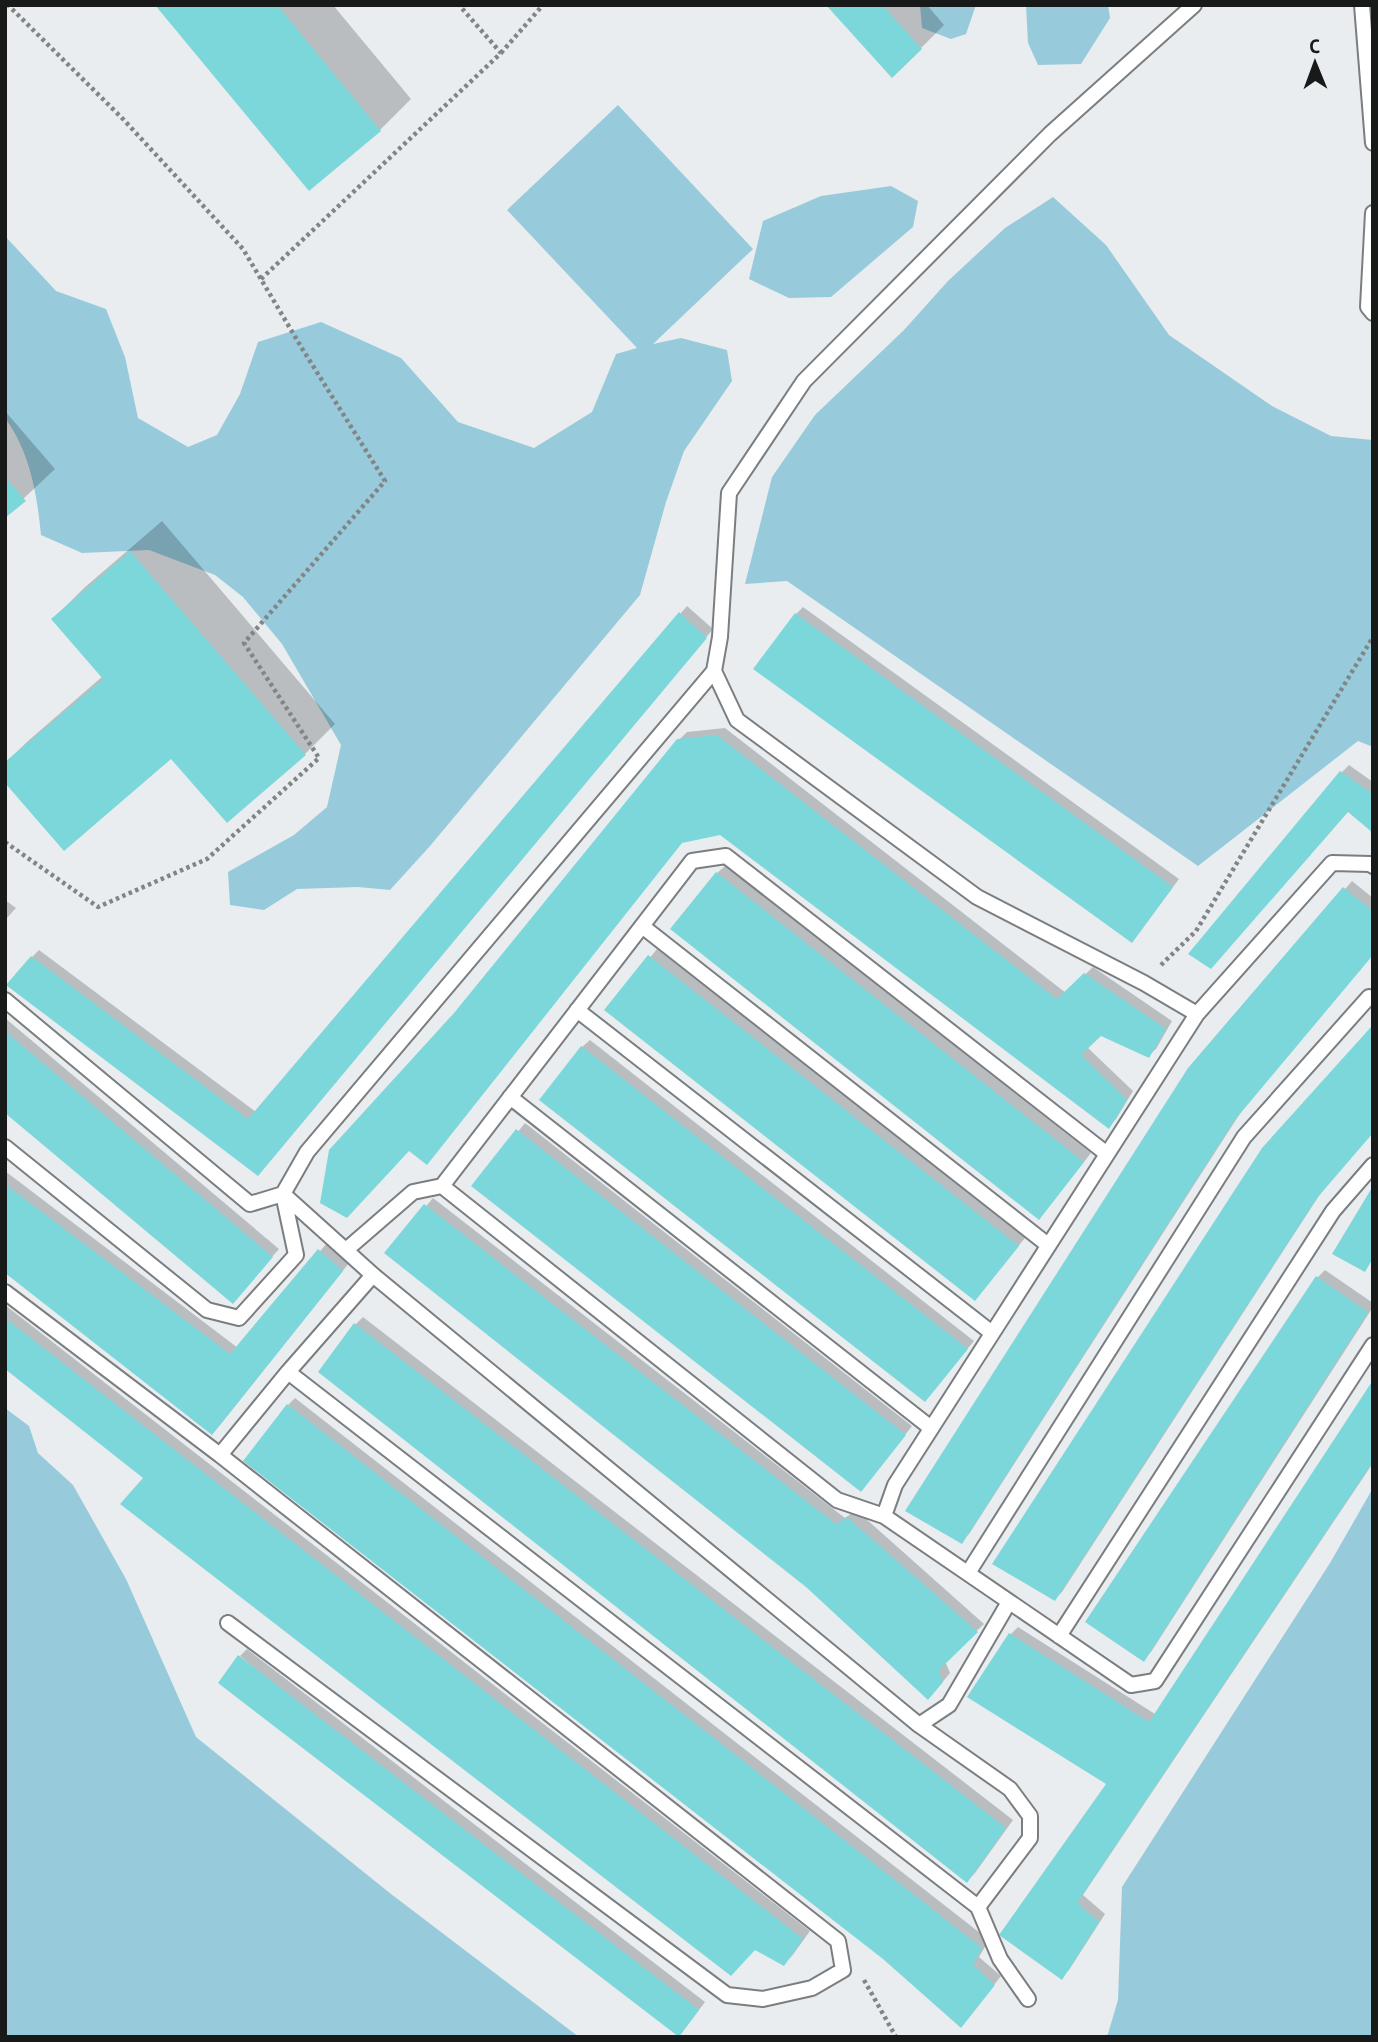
<svg xmlns="http://www.w3.org/2000/svg" width="1378" height="2042" font-family="'PT Sans',sans-serif">
<rect width="100%" height="100%" fill="#e9edef"/>
<!-- green -->
<path fill="#97cbdc" d="M920,5H976L966,34L951,39L922,28Z
M1026,5H1108L1110,18L1081,64L1038,65L1028,43Z
M618,105L753,249L653,344L681,338L727,350L732,381L684,451L666,502L640,595L430,846L390,890L358,887L297,889L264,910L230,905L228,872L294,835L327,807L341,745L282,644L243,597L215,575L149,550L82,553L41,535C37,494 30,452 5,418V236L56,291L106,309L125,357L138,418L188,447L217,435L240,394L258,342L321,322L401,358L458,422L534,448L592,412L616,354L637,348L507,210Z
M891,186L918,201L913,227L831,297L789,298L749,279L763,221L821,196Z
M1053,197L1106,245L1169,335L1272,406L1331,436L1373,440V747L1358,741L1198,866L787,581L745,584L772,477L815,415L904,330L948,281L1005,228Z
M5,1408L29,1426L38,1453L73,1485L126,1579L196,1737L391,1894L579,2037H5Z
M1373,1488V2037H1107L1118,2000L1122,1887L1330,1563Z"/>
<!-- shadow -->
<path fill="#0003" d="M158,5H333L411,99L380,130L309,189Z
M828,5H927L944,25L921,48Z
M5,411L55,469L5,516Z
M162,521L335,724L305,754L5,763L28,741L103,676L53,619L84,588Z
M687,606L713,629L265,1166L32,957L39,950L256,1112Z
M803,607L1179,879L1139,933L1132,940L796,614Z
M725,728L1066,993L1093,967L1172,1021L1156,1049L1148,1056L1101,1034L1087,1047L1133,1091L1116,1119L1109,1127L720,833L683,840L455,1014L679,740L687,732Z
M1349,765L1373,782V831L1342,772Z
M725,866L1091,1153L1046,1210L717,873Z
M1352,881L1373,898V954L1241,1112L969,1534L961,1541L1189,1069Z
M5,900L16,908L5,920Z
M657,949L1025,1238L982,1291L607,1010Z
M5,1018L279,1249L237,1296L5,1111Z
M1373,1028V1132L1324,1188L1062,1592L1055,1599L1264,1149Z
M590,1040L974,1341L925,1400L582,1047Z
M525,1123L912,1426L868,1482L474,1186Z
M5,1171L238,1348L327,1243L349,1263L220,1425L5,1271Z
M433,1198L845,1518L856,1510L984,1624L945,1661L950,1673L935,1691L807,1586L387,1253Z
M1325,1270L1373,1303V1307L1151,1652L1143,1659L1087,1621L1318,1277Z
M5,1305L810,1931L792,1956L784,1964L146,1478L5,1367Z
M363,1317L1013,1820L975,1873L967,1881L355,1325Z
M1373,1383V1463L1083,1895L1105,1914L1069,1970L1061,1977L1002,1935L1108,1784L1010,1635L1018,1627L1155,1714Z
M295,1398L989,1940L979,1957L1001,1976L968,2018L288,1405Z
M247,1649L705,2002L686,2027L240,1656Z"/>
<!-- building -->
<path fill="#7cd7db" d="M155,5H277L381,131L309,191Z
M826,5H882L922,49L892,78Z
M5,477L26,501L5,518Z
M130,551L306,755L227,823L171,759L64,851L5,783V762L103,679L51,619Z
M679,612L707,638L258,1176L6,985L31,956L248,1119Z
M795,613L1173,887L1132,943L753,669Z
M717,735L1057,999L1084,973L1166,1029L1149,1058L1101,1036L1081,1055L1127,1100L1109,1129L720,835L682,843L427,1165L409,1151L347,1218L320,1203L329,1150L454,1013L677,739Z
M1340,771L1373,794V833L1348,812L1211,969L1188,954Z
M716,872L1084,1162L1039,1220L670,929Z
M1343,887L1373,911V955L1234,1121L962,1544L905,1511L1188,1068Z
M648,955L1019,1246L975,1301L604,1010Z
M1371,1027L1373,1133L1317,1198L1055,1601L992,1564L1262,1148Z
M5,1031L273,1257L233,1304L5,1113Z
M581,1046L968,1349L925,1402L539,1100Z
M516,1129L906,1435L861,1492L471,1186Z
M5,1184L230,1354L318,1249L343,1271L212,1435L5,1273Z
M1373,1186V1258L1365,1272L1332,1254Z
M424,1204L836,1524L847,1517L978,1632L939,1670L943,1682L928,1700L806,1587L384,1253Z
M1316,1276L1368,1312L1144,1662L1085,1622Z
M5,1318L803,1939L784,1966L755,1950L731,1976L120,1504L143,1478L5,1369Z
M354,1323L1006,1828L967,1883L318,1372Z
M1373,1380V1462L1077,1903L1099,1922L1062,1980L999,1935L1106,1784L967,1697L1009,1633L1149,1722Z
M287,1404L982,1948L973,1965L995,1985L961,2028L883,1959L243,1461Z
M238,1655L699,2010L679,2037L218,1683Z"/>
<g fill="none" stroke-linecap="round" stroke-linejoin="round">
<defs>
<path id="service" d="M1362,5L1373,143
M1373,213L1368,307L1373,313
M714,671L720,637L729,493L804,381L1050,134L1194,5
M642,926L1048,1245
M5,1000L250,1204L283,1194L307,1152L714,671L737,720L977,897L1144,983L1197,1014
M577,1010L992,1333
M510,1097L931,1428
M5,1147L207,1310L239,1318L296,1255L283,1194
M442,1186L692,861L726,856L1107,1154
M346,1250L413,1192L442,1186L837,1500L884,1516L1131,1685L1155,1681L1373,1345
M5,1292L220,1455
M288,1372L373,1275
M884,1516L895,1485L1197,1014L1332,863L1370,864L1373,866
M968,1573L1244,1137L1369,997
M228,1623L727,1995L763,1999L812,1988L843,1970L838,1941L220,1455L288,1372L978,1907L1030,1838V1816L1010,1789L919,1725L373,1275L283,1194
M1059,1636L1333,1211L1373,1165
M919,1725L949,1705L1009,1602
M978,1907L1000,1959L1028,1999"/>
</defs>
<!-- service casing -->
<use href="#service" stroke="#7b7e80" stroke-width="18"/>
<!-- path -->
<path stroke="#828586" stroke-width="4.5" stroke-dasharray="3.5 3.5" stroke-linecap="butt" d="M501,53L543,5
M261,279L501,53L459,5
M5,842L98,907L207,859L319,758L244,643L385,481L303,350L243,249L123,119L8,5
M1161,965L1196,931L1373,637
M864,1980L896,2037"/>
<!-- service -->
<use href="#service" stroke="#fff" stroke-width="14"/>
</g>
<!-- border -->
<rect width="1378" height="2042" fill="none" stroke="#181a1a" stroke-width="14"/>
<!-- north arrow -->
<g transform="translate(1315 63) rotate(359)" stroke="#e9edef" stroke-width="5" paint-order="stroke">
<path d="M0-5L12 26L0 18L-12 26Z" fill="#181a1a"/>
<text y="-10" font-size="19" font-weight="bold" text-anchor="middle" fill="#181a1a">С</text>
</g>
</svg>
